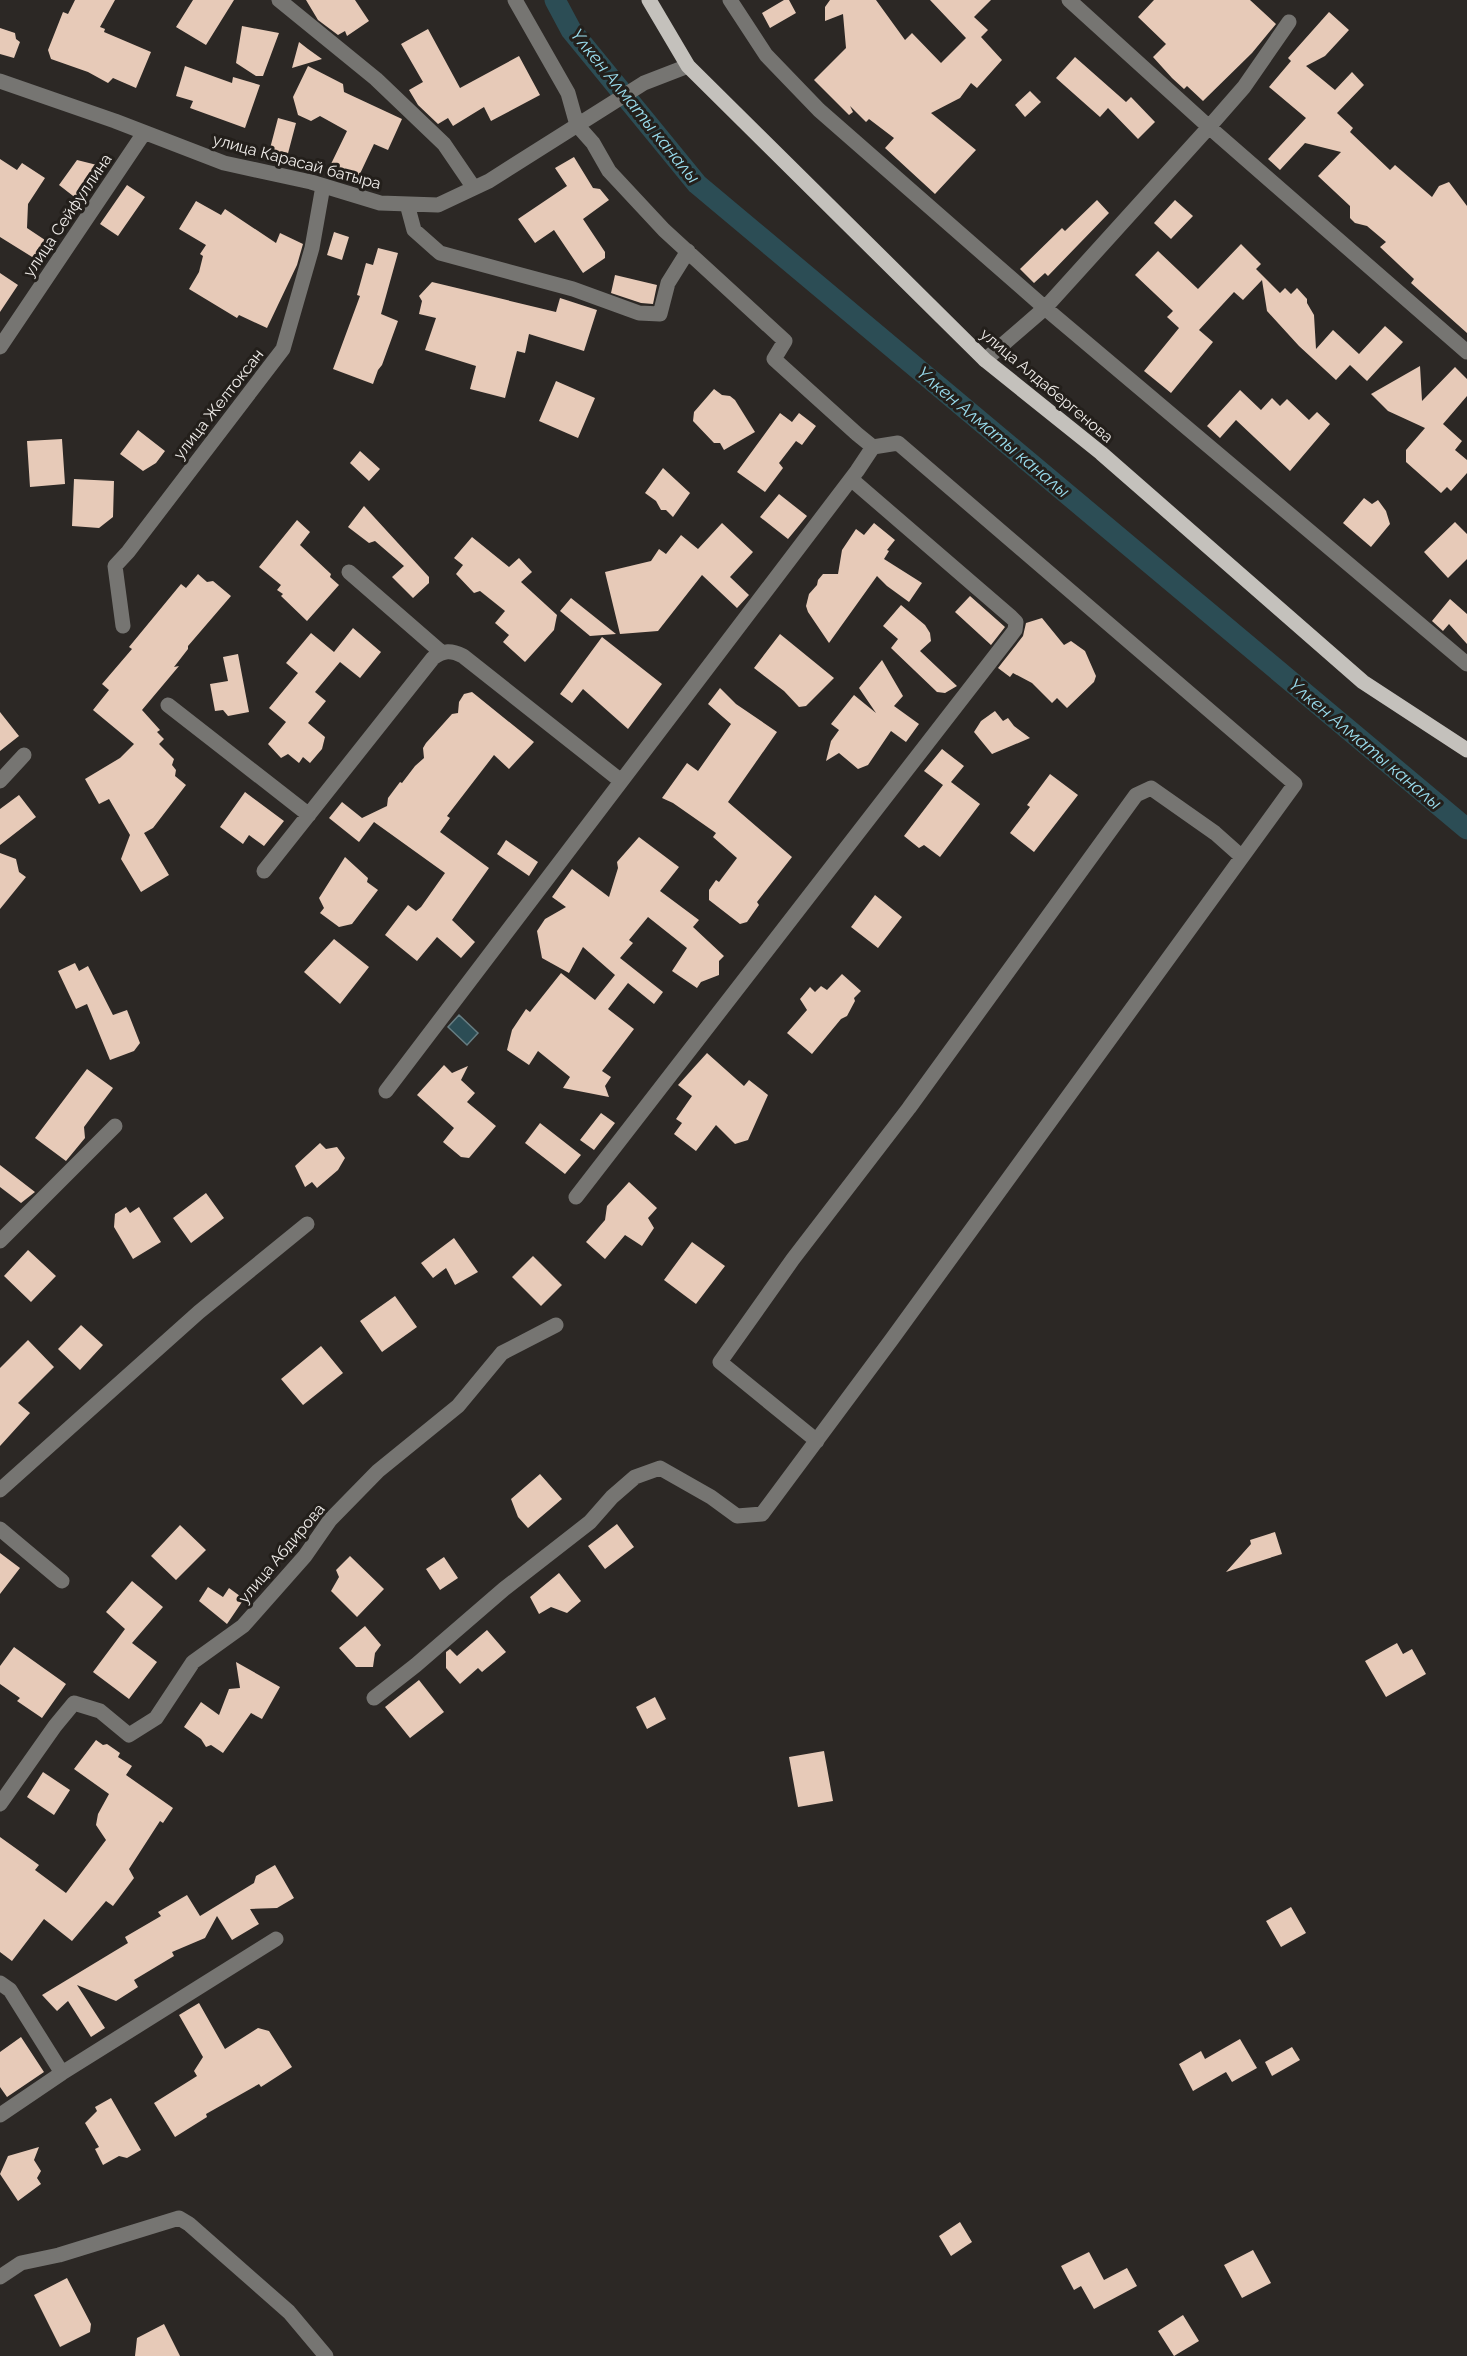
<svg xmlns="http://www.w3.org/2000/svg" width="1467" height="2356" font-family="Raleway,sans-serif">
<rect width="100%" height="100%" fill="#2c2825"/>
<!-- water -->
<path fill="#2c4d55" stroke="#677d82" stroke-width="1.5" d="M459,1015L478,1033L467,1045L448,1027Z"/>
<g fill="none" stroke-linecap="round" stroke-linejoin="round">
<!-- canal -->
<path stroke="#2c4d55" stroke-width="21" d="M555,0L571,30L697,184L1467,829"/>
</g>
<!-- building -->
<path fill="#e7cab8" d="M75,0H115L100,27L105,29L104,32L151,52L136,88L113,78L108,83L88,72L51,59L48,50L63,12L68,14Z
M193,0H234L206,45L176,27Z
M306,0H355L369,21L347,36L345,31L338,35L318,20Z
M784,0H789L796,13L770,28L762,13Z
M830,0H876L905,40L912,33L941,63L966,38L930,0H991L974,17L988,30L981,37L1002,60L977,88L971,83L960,98L931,113L976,150L935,194L885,148L894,138L869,119L866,122L850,106L853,112L849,115L814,80L846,48L843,14L825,21V7Z
M1154,0H1250L1276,24L1252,53L1203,101L1187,86L1184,89L1172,78L1153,57L1166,44L1138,17Z
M1329,12L1349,30L1325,56L1306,66L1335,90L1352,72L1364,85L1337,113L1353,128L1350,132L1390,170L1395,165L1432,197L1439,186L1449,182L1467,206V333L1411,283L1414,279L1380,247L1386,242L1367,226L1355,223L1350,218V206L1318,176L1341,152L1305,143L1280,170L1268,159L1306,118L1269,87L1291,61L1288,58Z
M242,26L279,33L263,76H256L236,63Z
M0,28L15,33L16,39L20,42L14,58L0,54Z
M428,29L460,88L519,56L540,95L491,121L484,107L453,126L448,118L438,124L418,105L409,90L423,82L401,44Z
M299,42L308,49L322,59L292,68Z
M1075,57L1126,102L1131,97L1155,122L1138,139L1108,108L1100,117L1056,78Z
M185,66L232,83L233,77L260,85L245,128L190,108L193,101L176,96Z
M308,66L343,84L344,92L402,119L388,150L374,144L358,178L331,164L347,131L320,116L311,121L298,115L293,97Z
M1030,91L1041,102L1025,117L1015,105Z
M278,118L296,123L286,161L268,156Z
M574,157L593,188L600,189L609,200L583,219L605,252V258L583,273L554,230L535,243L518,219L567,186L555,168Z
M0,159L17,170L22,163L45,178L28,204L27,228L48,242L37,260L0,237Z
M77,160L101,166L77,199L59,185Z
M127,185L145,197L118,236L100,224Z
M1097,200L1109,213L1048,276L1045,273L1034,283L1020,269L1062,228L1065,231Z
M1175,200L1193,216L1171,239L1154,223Z
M196,201L221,215L225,209L276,243L280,233L303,244L297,265L267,328L239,315L237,318L189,289L199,272L203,256L200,254L206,245L179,229Z
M334,232L349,237L342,260L327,255Z
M1241,244L1261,264L1256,269L1280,293L1285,288L1291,294L1297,288L1307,299V303L1314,315L1316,349L1333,330L1359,354L1385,326L1403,342L1367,381L1350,365L1336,380L1299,346L1267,311L1262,280L1243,300L1234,292L1199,330L1213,342L1171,393L1144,371L1179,328L1167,317L1173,311L1135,275L1158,251L1198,289Z
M378,248L398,253L381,314L398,321L382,365L378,370L373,384L333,369L360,296L357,295L366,263L373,265Z
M0,273L18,285L0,312Z
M615,275L657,285L653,304L641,303L611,293Z
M432,282L556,312L560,298L597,310L584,351L529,334L525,353L517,351L505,398L470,389L476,366L425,350L436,318L419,314L422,301L419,296Z
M1420,366L1422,401L1455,367L1467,379V396L1443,424L1462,441L1455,450L1467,460V473L1451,491L1447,487L1441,493L1406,462V450L1425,428L1388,411L1371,394Z
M556,381L595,398L578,438L539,421Z
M714,389L722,395L730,396L735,400L755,432L724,450L720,443H714L693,421L694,412Z
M1240,390L1261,410L1272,398L1280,406L1287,399L1309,420L1317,412L1330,424L1290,471L1236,420L1220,438L1207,426Z
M780,413L792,422L799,413L816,426L802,445L796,441L779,463L783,468L765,492L737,472Z
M138,430L165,451L156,463L143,471L120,454Z
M62,439L65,484L30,487L27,441Z
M360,451L380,469L369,481L350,463Z
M663,468L690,493L673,517L666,510H661L656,501L645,493Z
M74,479L114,481L113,517L99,528L72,526Z
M779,494L807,516L788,539L760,517Z
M1364,498L1372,504L1378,500L1386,511L1390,524L1371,547L1343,523Z
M364,506L429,577V583L413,598L392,577L404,566L375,541L369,543L348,527Z
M297,520L310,532L300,545L331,574L330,577L339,585L307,621L281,596L283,594L277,590L281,585L259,567Z
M1455,522L1467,534V559L1448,578L1424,552Z
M722,523L753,552L730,577L749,595L737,608L702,575L658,631L620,634L605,572L651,561L659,549L666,554L681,535L698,549Z
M874,523L895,540L887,550L889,551L884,559L922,583L909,602L887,586L877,576L829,643L808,612L806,606L809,594L817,585L818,580L823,574H838L842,550L856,529L864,535Z
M472,537L509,567L519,558L532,572L521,582L557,615L554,630L525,662L503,642L509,635L495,623L505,611L480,591L474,593L456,574L463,565L454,558Z
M198,574L207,582L213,581L231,596L188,646V649L174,667L179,666L142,710L160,730L157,732L164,739L159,744L174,759L172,765L176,770L175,776L186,785L153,828L144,833L169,875L141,892L121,859L130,835L109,799L99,804L85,779L120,758L134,744L93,710L109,690L102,684L132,649L129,647L181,584L186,588Z
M970,596L1005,627L991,645L955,612Z
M571,598L616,634L590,636L560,611Z
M1450,599L1467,614V644L1449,624L1443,631L1432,621Z
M901,605L925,625L930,633L931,641L920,651L957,686L945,693L937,692L891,648L898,639L883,626Z
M1042,618L1064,645L1071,641L1085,651L1096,676L1094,682L1067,708L1057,698L1052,703L1032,683L1013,673L1010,677L998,668L1023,636L1026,623Z
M353,628L381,652L360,678L340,662L315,692L326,701L308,723L325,737L322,749L310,763L303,757L299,763L288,754L281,758L268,744L286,722L269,708L298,673L286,663L311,633L334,652Z
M780,634L834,678L806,706L799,707L784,691L754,668Z
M602,637L662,684L628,729L583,689L572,703L560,694Z
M238,654L249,712L228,716L223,710L215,711L210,684L228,681L223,657Z
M882,660L903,696L894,706L919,724L906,742L891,731L868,765L858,769L839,753L826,761L831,741L839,730L831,724L854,695L876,713L859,688Z
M720,688L736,704L777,732L728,802L792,857L757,902L759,905L747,922L740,924L709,900V890L716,880L719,882L737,858L713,837L716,833L673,803L662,798L687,763L698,771L731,724L708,704Z
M472,692L534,742L509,769L494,755L447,816L450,818L440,832L489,868L452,920L475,942L461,958L437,937L417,961L385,935L408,905L416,911L421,907L445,873L374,822L359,842L329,818L342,802L362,818L387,806L388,798L400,782L402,783L415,766L424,758L423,748L426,743L452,714L458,713L459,702L464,694Z
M995,711L1003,721L1008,718L1014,726L1030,738L992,754L974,732L981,721Z
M0,712L19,736L0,751Z
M942,749L964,766L951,782L980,804L940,857L924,845L919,848L904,836L943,785L924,771Z
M1050,774L1078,795L1034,852L1010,833L1030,807L1027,805Z
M245,792L284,821L264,846L249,835L243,844L220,827Z
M19,795L36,817L0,845V809Z
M639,837L679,867L660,891L699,920L693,927L724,956L719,961V975L701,982L697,988L672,971L687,948L648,917L629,940L633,943L620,958L663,992L654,1004L628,983L608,1009L634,1029L602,1071L611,1077L605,1086L609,1097L563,1088L570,1077L538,1051L529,1065L507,1050L512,1030L526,1009L530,1012L561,973L595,1000L615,975L583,947L569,973L542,958L537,931L545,919L566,907L552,897L572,869L609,897L618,868L617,862Z
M506,840L538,862L529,876L497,854Z
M0,853L16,859L19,872L26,877L0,909Z
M345,857L368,878L367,882L378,890L352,924L339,927L320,913L324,908L319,898Z
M875,895L902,917L878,948L851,927Z
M334,939L369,967L340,1004L304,972Z
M75,963L79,971L88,966L113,1015L127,1010L140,1043L134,1051L110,1060L87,1004L76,1009L58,971Z
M842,974L861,991L854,998L855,1001L847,1016L841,1019L812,1054L787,1033L807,1010L800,999L810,987L815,992L821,986L827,990Z
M707,1053L744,1086L749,1080L768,1095L748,1140L735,1144L716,1125L696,1151L674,1134L682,1123L676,1119L692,1096L678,1085Z
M444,1065L452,1073L468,1066L461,1080L475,1093L467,1102L496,1126L469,1158L461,1157L443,1142L454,1128L417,1095Z
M87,1069L113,1088L84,1127L85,1138L66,1161L35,1138Z
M601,1113L615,1123L594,1150L580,1140Z
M540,1123L581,1155L565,1174L525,1143Z
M320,1143L326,1149L337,1147L345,1158L338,1170L317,1188L312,1182L305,1187L295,1166Z
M0,1165L35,1192L21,1203L0,1187Z
M629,1182L657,1208L648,1218L654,1228L642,1246L625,1235L605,1259L586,1242L605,1220L607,1206Z
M206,1193L224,1218L191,1243L173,1218Z
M126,1207L130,1213L139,1207L161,1242L133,1259L114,1227L115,1214Z
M454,1238L478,1272L455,1285L446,1268L433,1278L421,1263Z
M692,1242L725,1266L696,1304L664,1280Z
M28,1250L56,1276L31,1302L4,1276Z
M533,1256L562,1285L541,1306L512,1277Z
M395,1296L417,1327L382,1352L360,1321Z
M81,1325L103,1345L80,1370L58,1349Z
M28,1340L54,1367L18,1403L30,1413L0,1446V1368Z
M321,1346L343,1373L303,1405L281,1379Z
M540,1474L562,1499L528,1528L518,1517L511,1499Z
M617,1524L634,1547L605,1569L588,1546Z
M180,1525L206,1550L176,1580L151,1556Z
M1275,1532L1282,1554L1226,1572L1251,1544L1250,1540Z
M0,1553L20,1568L0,1594Z
M350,1556L384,1589L357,1617L331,1591L339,1577L336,1570Z
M444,1557L458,1578L440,1590L426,1569Z
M559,1573L581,1601L567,1613L551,1607L539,1614L530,1597Z
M132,1581L163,1607L132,1643L157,1662L129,1699L93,1672L125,1629L106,1612Z
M208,1587L223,1597L229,1588L244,1599L227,1624L199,1601Z
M365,1626L381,1645L375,1653L373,1667H356L339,1648Z
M487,1630L506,1652L482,1672L478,1668L460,1684L446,1668V1652L450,1649L457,1656Z
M1397,1643L1403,1654L1412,1649L1426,1674L1386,1697L1365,1661Z
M14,1647L66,1684L42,1718L17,1701L20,1698L0,1684V1666Z
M236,1662L280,1687L262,1719L251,1713L223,1753L211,1745L206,1747L201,1739L184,1727L201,1702L219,1715L229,1689L240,1688Z
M419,1680L444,1712L410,1738L385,1707Z
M655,1697L666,1719L647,1729L636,1707Z
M96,1740L103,1745L107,1744L120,1753L118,1757L132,1766L126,1775L173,1808L163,1823L160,1821L129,1869L134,1878L113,1906L106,1901L72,1941L44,1919L12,1961L0,1952V1837L39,1865L35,1870L66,1893L106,1840L96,1825L98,1814L109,1794L74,1769Z
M824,1751L833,1801L798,1807L789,1757Z
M43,1772L70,1790L54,1815L27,1797Z
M275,1865L294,1898L277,1908L250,1909L259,1924L232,1940L217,1916L205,1938L172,1952L174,1956L134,1980L138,1987L116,2001L77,1985L105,2028L91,2037L68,2001L57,2011L42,1995L128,1943L125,1937L161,1916L158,1912L187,1895L200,1916L254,1883L256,1876Z
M1291,1907L1306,1933L1281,1947L1266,1921Z
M199,2003L225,2049L258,2028L269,2031L292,2067L261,2087L259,2084L206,2114L207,2117L175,2137L154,2103L197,2076L194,2071L203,2057L179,2015Z
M21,2037L44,2072L7,2097L0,2087V2052Z
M1240,2039L1257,2068L1232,2082L1226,2072L1193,2091L1179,2064L1201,2051L1205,2059Z
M1292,2047L1300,2060L1272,2076L1265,2062Z
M111,2098L141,2150L127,2158L119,2156L103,2165L95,2149L99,2147L85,2123L97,2111L95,2107Z
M39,2147L34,2160L41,2171L37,2178L41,2184L18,2201L0,2174L8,2156Z
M960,2222L972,2242L951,2256L939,2236Z
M1253,2250L1271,2283L1242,2298L1224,2265Z
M1089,2252L1104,2280L1127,2268L1137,2286L1094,2309L1081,2286L1074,2290L1061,2266Z
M67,2278L91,2324L90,2332L60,2347L34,2295Z
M1183,2315L1199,2341L1174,2356L1158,2331Z
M164,2324L180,2356H135L137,2338Z"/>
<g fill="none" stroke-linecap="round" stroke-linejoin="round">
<!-- minor -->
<path stroke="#767572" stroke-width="15" d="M279,0L376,79L444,144L474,188
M730,0L766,55L819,110L1045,308L1467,664
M1069,0L1209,127L1467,352
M0,81L115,121L224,163L311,182L380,203L438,205L489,181L644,83L688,66
M407,204L414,230L440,253L573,289L639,313L660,314L668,283L688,251
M0,347L144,133
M985,360L1045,308L1209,127L1244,87L1289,22
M349,572L441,652
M123,626L115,566L128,552L283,349L312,248L323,186
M168,705L309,815
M0,781L24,755
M264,871L433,658C444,650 451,650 463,656L621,781
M386,1091L857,471L873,447L857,434L774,359L785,341L664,230L609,171L593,143L577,125L568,93L515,0
M576,1197L1015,630L1016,622L1011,617L851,479
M0,1241L115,1126
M817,1441L720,1362L793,1259L909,1108L1136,795L1151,788L1215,833L1242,857
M0,1490L199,1312L307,1224
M0,1529L62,1581
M374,1698L416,1665L504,1589L590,1522L612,1497L635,1477L660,1468L711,1497L737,1516L762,1514L892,1339L1295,784L898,443L873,447
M0,1804L55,1726L74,1703L100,1711L129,1735L156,1718L193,1662L243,1626L305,1556L330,1520L378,1471L458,1406L502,1353L556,1325
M0,1983L10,1990L62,2073
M0,2115L62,2073L276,1939
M0,2277L21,2263L59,2255L179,2218L189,2224L289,2312L326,2356"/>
<!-- major -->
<path stroke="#c4c1bc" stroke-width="15" d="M649,0L688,66L985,360L1101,453L1363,682L1467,750"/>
</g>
<g text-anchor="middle" stroke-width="6" stroke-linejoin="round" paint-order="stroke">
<!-- street labels -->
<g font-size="16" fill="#f0edea" stroke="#231f1b">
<text transform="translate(297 161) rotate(15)" y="6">улица Карасай батыра</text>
<text transform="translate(67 215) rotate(-56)" y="6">улица Сейфуллина</text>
<text transform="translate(1047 385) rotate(40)" y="6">улица Алдабергенова</text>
<text transform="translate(218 404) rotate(-52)" y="6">улица Желтоксан</text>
<text transform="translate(281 1553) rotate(-50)" y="6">улица Абдирова</text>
</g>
<!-- water labels -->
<g font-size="18" font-style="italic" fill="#99dced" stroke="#231f1b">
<text transform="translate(635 106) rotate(51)" y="6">Үлкен Алматы каналы</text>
<text transform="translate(993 432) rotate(40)" y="6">Үлкен Алматы каналы</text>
<text transform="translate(1365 744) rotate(40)" y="6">Үлкен Алматы каналы</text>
</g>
</g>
</svg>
